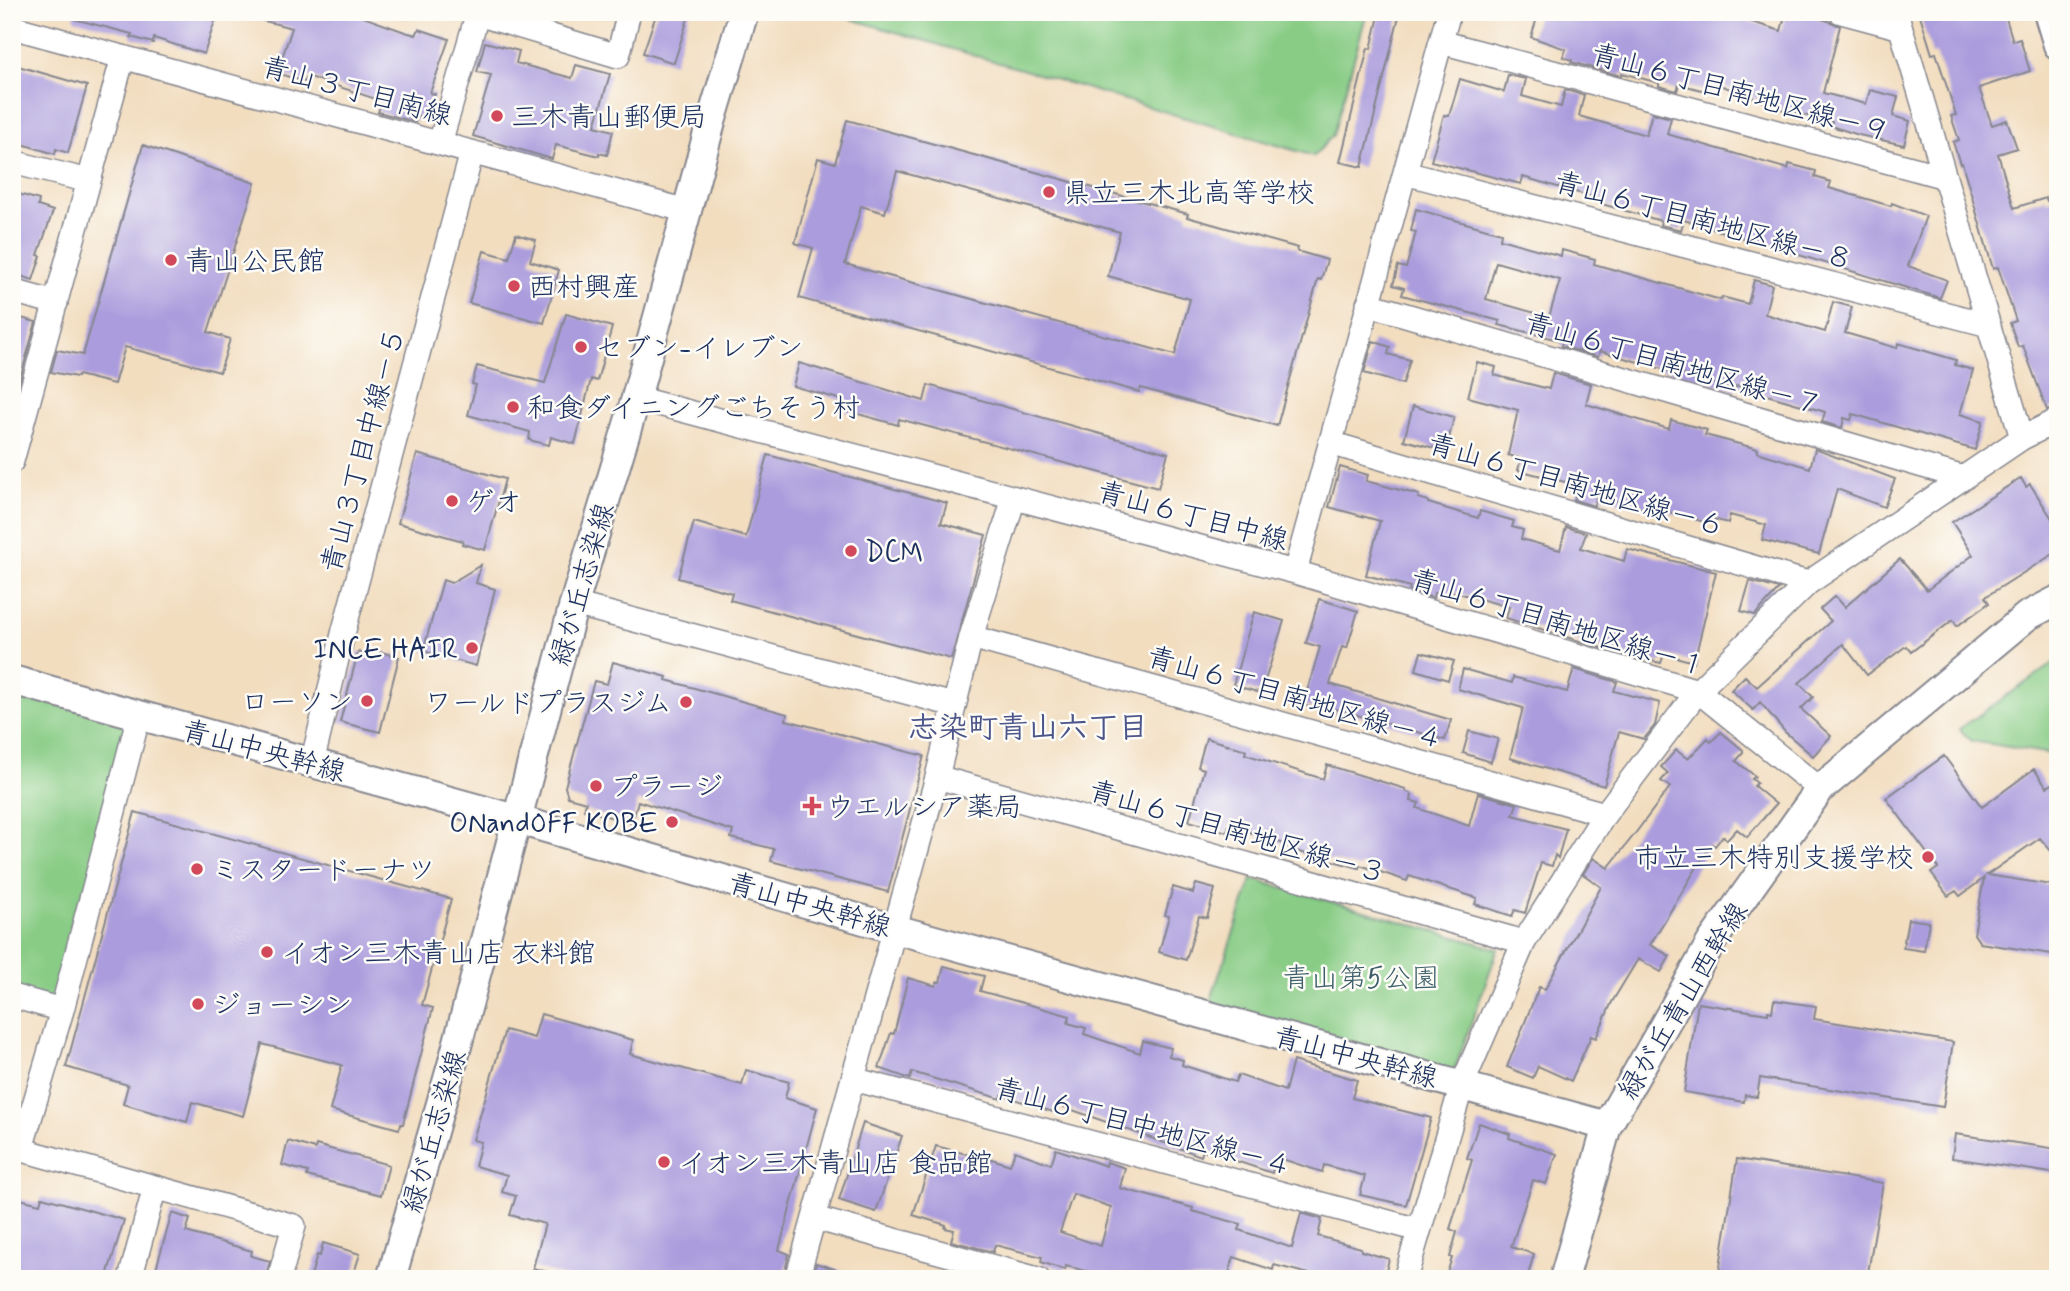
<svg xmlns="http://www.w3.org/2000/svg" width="2070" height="1291" font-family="Mynerve,'Klee One',sans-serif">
<rect width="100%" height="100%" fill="#fdfcf7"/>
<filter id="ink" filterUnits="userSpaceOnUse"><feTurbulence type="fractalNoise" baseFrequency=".0143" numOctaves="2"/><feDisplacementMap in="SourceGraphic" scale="14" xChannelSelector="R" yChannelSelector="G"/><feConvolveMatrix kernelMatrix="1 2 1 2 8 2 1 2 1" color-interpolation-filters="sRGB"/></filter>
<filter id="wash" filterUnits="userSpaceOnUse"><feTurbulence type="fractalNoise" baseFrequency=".00686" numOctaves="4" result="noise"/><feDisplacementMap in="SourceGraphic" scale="28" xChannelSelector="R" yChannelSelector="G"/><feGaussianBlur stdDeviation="1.57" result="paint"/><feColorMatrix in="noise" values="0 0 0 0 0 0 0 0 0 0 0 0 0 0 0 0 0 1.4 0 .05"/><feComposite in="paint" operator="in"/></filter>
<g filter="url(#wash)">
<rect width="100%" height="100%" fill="#f2ddbf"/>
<!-- green -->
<path fill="#88cc85" stroke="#527e72" stroke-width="2" d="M828,12H1367L1333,135L1314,156Z
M2058,660V755L1972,741L1959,729Z
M12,680L139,715L62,1010L12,996Z
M1252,879L1498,949L1454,1071L1210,1002Z"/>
<g id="blocks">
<!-- building -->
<path fill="#ab9ddd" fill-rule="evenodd" d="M75,12H218L204,54L154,38L153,43L131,37L132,34L74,19Z
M258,12H365L363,17L405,32L416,35L419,29L449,39L430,93L435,94L426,119L418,116L415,122L378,112L382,101L307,76L305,82L277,73L292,28L257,19Z
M657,12H690L674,63L643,53Z
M1380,12H1400L1362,167L1340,162L1368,48L1371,49Z
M1539,12H1719L1781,31L1786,12H1799L1831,22L1840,26L1823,93L1866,104L1870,90L1898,97L1893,116L1910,121L1904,145L1859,135L1831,126L1832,122L1768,106V103L1712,82L1709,92L1679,84L1677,91L1659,86V83L1622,73L1621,76L1571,62L1572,60L1563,57L1566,49L1531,37Z
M1919,12H2004L2013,41L2020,39L2030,71L1979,88L1992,125L2007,120L2017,148L1998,154L2014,208L2046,198L2047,201L2058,197V406L2047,410L2023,346L2018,347L2010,323L2016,321L1998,267L1993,269L1962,163L1960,164L1953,142L1959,140L1951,116L1956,115L1936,53L1932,54Z
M485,42L519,51L516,63L572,78L576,65L610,74L595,126L613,131L607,155L599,153V156L556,145L552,159L473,136L491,75L477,72Z
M18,66L87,86L68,153L56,149L55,154L12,141V84Z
M1508,75L1526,79L1522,96L1561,107L1565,90L1584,95L1579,116L1646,135L1652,113L1671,118L1667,134L1788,169L1789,164L1816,171L1815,177L1831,182L1829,188L1891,206L1892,203L1926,216L1908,266L1947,280L1940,298L1684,220L1681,230L1660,225L1661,221L1595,202L1596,198L1523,177L1521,184L1431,161L1444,115L1449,116L1460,79L1504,92Z
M847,120L1188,214L1187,217L1298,248L1297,251L1327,260L1321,280L1318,279L1277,426L1141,388L1139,392L799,298L813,248L795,243L818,158L835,163ZM897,171L1120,232L1108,276L1190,299L1175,355L845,264L861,206L885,213Z
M143,145L255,183L208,332L230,339L220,372L125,347L114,384L78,375L77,377L51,372L57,350L83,355Z
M12,192L39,200L38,206L53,211L38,255L41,256L33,280L12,273Z
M1416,209L1501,233L1500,239L1561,256L1562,250L1595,259L1594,264L1721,300L1722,297L1748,304L1754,280L1772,285L1765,314L1825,332L1833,302L1852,307L1845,333L1897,348L1898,343L1956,360L1955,365L1973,370L1960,414L1983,421L1975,450L1853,414L1851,420L1844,418L1842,428L1822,422L1825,412L1822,411L1736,386L1735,390L1600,351L1598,357L1561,346L1562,341L1499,325L1500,321L1402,295L1404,288L1393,285L1398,266L1406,268L1416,232L1411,231ZM1496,262L1560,280L1549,317L1486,299Z
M516,234L536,240L530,261L559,270L544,323L469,303L484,251L509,258Z
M566,314L612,327L597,381L591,379L575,444L551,437L549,445L529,440L530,432L468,415L476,385L472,384L477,366L545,383Z
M17,317L36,322L18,386L12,385V322L16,323Z
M1373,341L1390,347L1388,354L1410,360L1403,384L1364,373Z
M1477,362L1496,367L1494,375L1549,389L1553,373L1591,384L1586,404L1669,429L1671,420L1707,430L1705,435L1758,449L1757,452L1810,468L1815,449L1895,479L1884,507L1837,489L1819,554L1762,540L1766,525L1730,515L1728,523L1709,518L1708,523L1645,505L1644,509L1597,495L1594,506L1574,500L1577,490L1567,487L1569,483L1518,470L1521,459L1508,455L1518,410L1468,397Z
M799,363L924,401L928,385L1168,453L1158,488L899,419L898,425L840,409L842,400L793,386Z
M1413,406L1454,417L1446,451L1404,440Z
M417,454L505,479L485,550L462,544L463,541L398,523Z
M768,455L947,503L941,523L986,535L951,659L730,600L732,593L678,578L694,522L746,537Z
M1340,467L1368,475L1366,481L1419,495L1418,498L1428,501V503L1478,518L1480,511L1514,521L1512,527L1523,530L1521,539L1560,550L1566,527L1586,533L1581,548L1624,561L1627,549L1716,572L1694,662L1664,654L1661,663L1624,655L1506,618L1509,607L1451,591L1450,597L1434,593L1433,598L1409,590L1410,587L1366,575L1380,521L1329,507Z
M2021,478L2026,487L2030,484L2058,528V551L1985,597L1989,603L1957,626L1953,620L1911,652L1906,646L1867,675L1843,644L1799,683L1813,697L1801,709L1831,736L1813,756L1785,732L1760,702L1753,710L1731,690L1745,676L1757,687L1831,621L1820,609L1835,596L1845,607L1900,559L1927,590L1973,555L1952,522Z
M481,565L476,583L495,589L476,666L423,651L443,580L451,583Z
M1750,581L1779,589L1755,615L1741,611Z
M1319,599L1358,611L1347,648L1342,647L1330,684L1451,720L1445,740L1336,709L1334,714L1303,705L1320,647L1306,643Z
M1254,612L1284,621L1261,693L1233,685Z
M373,650L399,657L380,732L340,722L358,652L372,656Z
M1421,652L1454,661L1448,680L1416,670Z
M613,662L667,677L666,680L787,714L786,720L924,756L888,892L771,861L774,849L731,838L733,831L638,801L632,823L584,810L586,802L568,797L565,787L594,681L607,684Z
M1463,669L1512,683L1513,677L1567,692L1574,669L1617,682L1614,691L1660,703L1655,725L1644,739L1619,732L1604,786L1510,758L1523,708L1458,689Z
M1469,731L1498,739L1491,762L1463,753Z
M1721,732L1743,750V753L1736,761L1755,776L1752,779L1757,783L1754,786L1776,804L1747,837L1737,829L1727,840L1723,836L1715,846L1711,844L1650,945L1670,956L1661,972L1638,959L1612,1002L1596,1038L1591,1036L1571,1081L1538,1066L1533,1078L1507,1067L1539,987L1545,989L1601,887L1583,874L1593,858L1608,868L1634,835L1670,787L1661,781L1668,773L1661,767L1676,750L1688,759L1708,738L1711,742Z
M1206,738L1246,750L1245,754L1323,779L1327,765L1406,789L1405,791L1412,794L1411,801L1419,803L1417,808L1469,826L1478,793L1517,804L1513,815L1566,829L1558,858L1555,855L1552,866L1541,863L1525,913L1515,910L1512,916L1475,904L1477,898L1409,876L1407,881L1360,865L1359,868L1292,850L1293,847L1229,825L1227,832L1189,821L1204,769L1198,767Z
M1944,756L1982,807L2034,769L2047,787L2058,781V859L2040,838L1987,875L2058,886V955L1980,943L1974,934L1984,878L1960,896L1956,891L1948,896L1931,873L1938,868L1886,798Z
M135,812L451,899L422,1005L433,1008L403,1124H401L399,1129L330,1110L342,1065L262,1044L243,1116L192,1102L187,1122L123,1104L128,1085L66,1067Z
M1196,884L1215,889L1207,918L1199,916L1186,960L1159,952L1169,916L1165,915L1173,887L1193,893Z
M1908,919L1929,922L1924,951L1903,948Z
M944,966L984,976L980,991L1070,1016L1068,1023L1086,1028L1084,1034L1140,1053L1143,1041L1171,1048L1169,1056L1183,1060L1182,1065L1235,1082L1238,1075L1285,1091L1293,1061L1357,1080L1352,1098L1431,1118L1406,1205L1360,1195L1365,1176L1324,1165L1322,1172L1276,1157L1272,1173L1203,1150L1201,1156L1056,1104L1053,1112L1002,1095L1001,1099L912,1072L910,1079L879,1068L891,1033L894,1034L908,978L936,986L937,982H940Z
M1774,1000L1816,1006L1814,1019L1953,1042L1943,1107L1760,1078L1757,1097L1745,1095L1744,1102L1684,1092L1698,1003L1768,1014V1011L1772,1012Z
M541,1014L633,1040L630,1054L742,1085L746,1070L789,1082L785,1098L817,1108L779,1250L789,1254L783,1279H573L533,1268L545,1224L510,1215L516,1196L502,1192L507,1175L475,1166L481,1142L473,1140L505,1030L534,1038Z
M863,1123L902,1136L876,1212L839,1200Z
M1479,1123L1510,1134L1509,1138L1557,1154L1546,1184L1533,1180L1511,1247L1534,1254L1527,1279H1445L1452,1258L1450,1257L1457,1232L1450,1229L1472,1160L1467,1158Z
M1955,1134L2058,1149V1174L1952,1158Z
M288,1141L315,1149L316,1145L389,1165L381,1195L307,1176L308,1172L282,1165Z
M936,1146L970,1155L971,1152L1010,1165L1015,1151L1051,1164L1056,1149L1106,1166L1107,1162L1125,1168L1120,1188L1193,1208L1192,1211L1241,1224L1239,1230L1292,1248L1301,1213L1322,1219L1318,1236L1361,1248V1251L1389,1259L1384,1279H1329L1274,1265L1273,1270L1234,1257L1227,1279H1118L1066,1266L1065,1270L1041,1262L1042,1257L995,1245L993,1252L951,1241L954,1230L945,1228L946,1225L913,1215ZM1073,1194L1111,1207L1101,1246L1060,1232Z
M1737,1159L1883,1183L1867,1279H1718Z
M12,1197L40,1204L42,1197L124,1220L106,1279H40L12,1271Z
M172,1213L190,1219L186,1232L252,1251L251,1256L270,1261L265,1279H153Z
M323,1243L360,1254L352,1279H310L317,1255L320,1256Z
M816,1263L853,1275V1279H812Z"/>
</g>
</g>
<g filter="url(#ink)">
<use href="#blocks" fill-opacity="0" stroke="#86868e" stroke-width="2"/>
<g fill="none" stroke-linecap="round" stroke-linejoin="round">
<defs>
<path id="minor" d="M471,12L618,56L629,12
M1841,12L1901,28
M1896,12L2022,438
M12,27L687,211
M1441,42L1945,177
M440,143L478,12
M12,162L89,181
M1405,173L1989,325
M12,291L56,303
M1368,304L1964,478
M636,398L1295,572L1449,12
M1330,443L1808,583
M12,461L123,57
M1295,572L1698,691L1820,789
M574,604L954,705
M971,637L1605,814
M312,763L344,630L472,152
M937,777L1524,942
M12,996L62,1010
M853,1079L1419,1230
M12,1147L294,1226L279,1279
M21,1149L62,1010L139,715
M814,1218L1038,1279
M130,1279L155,1187
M797,1279L937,777L971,637L1014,498
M1405,1279L1462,1085L1524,942L1605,814L1698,691L1808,583L2022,438L2058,420"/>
<path id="tertiary" d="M2048,12L2058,45
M12,680L515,819L895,929L1607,1126
M391,1279L452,1065L574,604L636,398L711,122L744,12
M1564,1279L1607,1126L1712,941L1820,789L2027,616L2058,600"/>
</defs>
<!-- minor casing -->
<use href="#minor" stroke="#86868e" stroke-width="26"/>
<!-- tertiary casing -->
<use href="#tertiary" stroke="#86868e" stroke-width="32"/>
<!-- minor -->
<use href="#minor" stroke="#fff" stroke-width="23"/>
<!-- tertiary -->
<use href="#tertiary" stroke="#fff" stroke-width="28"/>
</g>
</g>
<!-- markers -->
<g fill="#d1495b" stroke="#fdfcf7" stroke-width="2.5">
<circle cx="497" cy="116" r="7"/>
<circle cx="1049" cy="192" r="7"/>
<circle cx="171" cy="260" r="7"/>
<circle cx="514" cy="286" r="7"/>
<circle cx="581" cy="347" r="7"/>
<circle cx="513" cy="407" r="7"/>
<circle cx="452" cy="501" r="7"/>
<circle cx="851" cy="551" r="7"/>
<circle cx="472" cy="648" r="7"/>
<circle cx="367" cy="701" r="7"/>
<circle cx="686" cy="702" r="7"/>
<circle cx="596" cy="786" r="7"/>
<path d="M808.5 795.5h7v7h7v7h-7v7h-7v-7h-7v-7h7z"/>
<circle cx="672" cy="822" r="7"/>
<circle cx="1928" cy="857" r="7"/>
<circle cx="197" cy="869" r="7"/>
<circle cx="267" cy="952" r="7"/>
<circle cx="198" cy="1004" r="7"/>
<circle cx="664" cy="1162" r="7"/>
</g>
<g text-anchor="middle" stroke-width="5" stroke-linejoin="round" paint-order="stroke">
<!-- street labels -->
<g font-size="28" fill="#1b2f5e" stroke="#fdfcf7">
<text transform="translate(357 90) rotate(15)" y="10">青山３丁目南線</text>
<text transform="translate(1741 92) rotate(15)" y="10">青山６丁目南地区線ー９</text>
<text transform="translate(1704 220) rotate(15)" y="10">青山６丁目南地区線ー８</text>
<text transform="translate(1674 363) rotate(16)" y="10">青山６丁目南地区線ー７</text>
<text transform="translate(362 450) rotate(-75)" y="10">青山３丁目中線ー５</text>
<text transform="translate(1577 484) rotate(16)" y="10">青山６丁目南地区線ー６</text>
<text transform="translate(1193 515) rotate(15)" y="10">青山６丁目中線</text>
<text transform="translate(581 584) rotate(-74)" y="10">緑が丘志染線</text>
<text transform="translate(1559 622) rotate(17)" y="10">青山６丁目南地区線ー１</text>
<text transform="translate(1296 697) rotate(16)" y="10">青山６丁目南地区線ー４</text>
<text transform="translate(264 750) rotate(15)" y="10">青山中央幹線</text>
<text transform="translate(1238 831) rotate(16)" y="10">青山６丁目南地区線ー３</text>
<text transform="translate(810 904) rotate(16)" y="10">青山中央幹線</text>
<text transform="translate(1682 1000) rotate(-59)" y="10">緑が丘青山西幹線</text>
<text transform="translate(1356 1056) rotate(15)" y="10">青山中央幹線</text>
<text transform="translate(1144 1126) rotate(15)" y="10">青山６丁目中地区線ー４</text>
<text transform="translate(433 1131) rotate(-74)" y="10">緑が丘志染線</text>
</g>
<!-- poi labels -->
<g font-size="28" fill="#1b2f5e" stroke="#fdfcf7" text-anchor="start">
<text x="511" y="126">三木青山郵便局</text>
<text x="1063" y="202">県立三木北高等学校</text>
<text x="185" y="270">青山公民館</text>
<text x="528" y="296">西村興産</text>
<text x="595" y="357">セブン-イレブン</text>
<text x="527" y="417">和食ダイニングごちそう村</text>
<text x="466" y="511">ゲオ</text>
<text x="865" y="561">DCM</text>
<text x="458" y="658" text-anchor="end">INCE HAIR</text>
<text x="353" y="711" text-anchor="end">ローソン</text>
<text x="672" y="712" text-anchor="end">ワールドプラスジム</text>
<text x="610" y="796">プラージ</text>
<text x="826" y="816">ウエルシア薬局</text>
<text x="658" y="832" text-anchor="end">ONandOFF KOBE</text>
<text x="1914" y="867" text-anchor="end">市立三木特別支援学校</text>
<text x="211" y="879">ミスタードーナツ</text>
<text x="281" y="962">イオン三木青山店 衣料館</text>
<text x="212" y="1014">ジョーシン</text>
<text x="678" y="1172">イオン三木青山店 食品館</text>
</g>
<!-- park labels -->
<g font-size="28" fill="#3c5e6a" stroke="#fdfcf7">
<text x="1361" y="987">青山第5公園</text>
</g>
<!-- neighbourhood labels -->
<g font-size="30" font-weight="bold" fill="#4d568a" stroke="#fdfcf7">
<text x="1028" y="737">志染町青山六丁目</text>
</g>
</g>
<!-- margin -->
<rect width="2070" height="1291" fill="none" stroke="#fdfcf7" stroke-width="42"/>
</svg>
